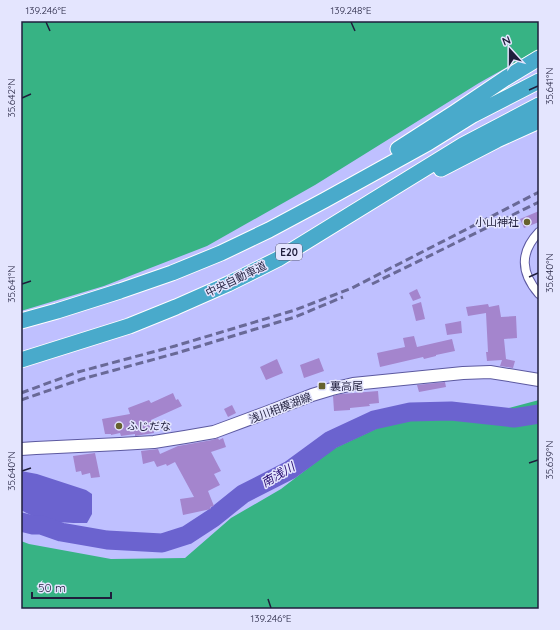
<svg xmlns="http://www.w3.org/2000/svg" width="560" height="630" font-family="Quicksand,'Noto Sans JP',sans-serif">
<rect width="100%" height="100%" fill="#bfc0ff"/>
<!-- forest -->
<path fill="#37b384" d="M21,21H539V49L479,83L315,185L207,246L104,286L21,311Z
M539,400V609H21V541L29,544L111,559L185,558L231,518L281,489L333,449L397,419L464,420Z"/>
<!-- water -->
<path fill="#6b63cf" d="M21,471L37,474L86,490L92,494V514L87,523C62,523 43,523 21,510Z"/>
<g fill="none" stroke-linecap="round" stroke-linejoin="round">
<!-- river -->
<path stroke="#6b63cf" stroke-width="19" d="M21,522L33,525H41L61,532L107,540L162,543L187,535L213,518L243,494L290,470L331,440L374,420L410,412L451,411L514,418L539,414"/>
</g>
<!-- building -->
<path fill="#a485cd" d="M539,211V222L524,228L520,219Z
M417,289L421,298L413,301L409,293Z
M421,302L425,319L416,321L412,305Z
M488,304L489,307L499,305L501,317L516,316L517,338L504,339L506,359L515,361L513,368L500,366L502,360L487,361L486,352H488L486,313L468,316L466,307Z
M461,321L462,333L447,335L445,324Z
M414,336L417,347L452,339L455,351L436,355V356L424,359L423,357L380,367L377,353L405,347L403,338Z
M319,358L324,371L304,378L300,365Z
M277,359L283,373L266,380L260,367Z
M445,382L446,387L419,392L417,385Z
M378,391L379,403L369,404L370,406L350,408V410L334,411L333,396L341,394Z
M173,393L176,400L178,399L182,406L151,420L154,433L135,436V434L121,436L120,433L111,435V434H105L102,419L130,414L128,408L149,400L151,403Z
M232,405L236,413L228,417L224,409Z
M218,438L219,440L223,438L226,447L211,452L221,471L214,474L220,485L208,491L214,506L210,507L211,509L183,515L180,499L194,497L175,462L167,466L166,464L157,467L154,461L143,464L141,451L158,449L160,454L178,446L212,440Z
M95,453L100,477L91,478L90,473L82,475L81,471L76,472L73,456Z"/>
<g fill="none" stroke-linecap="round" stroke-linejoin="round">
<defs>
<path id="minor" d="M539,232C519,253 521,273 539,294"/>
<path id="secondary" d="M21,449L36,448L120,444L154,442L185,437L214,432L268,412L312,395L332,389L353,384L463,373L490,372L539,380"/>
<path id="motorway" d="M398,149L454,113L506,78L539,58
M441,169L497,140L539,121
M21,321L57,311L120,291L172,273L221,253L269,230L325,200L428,143L473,115L539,81
M21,360L129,326L176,307L228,284L278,259L463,145L539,105"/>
</defs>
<!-- minor casing -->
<use href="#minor" stroke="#5c59a0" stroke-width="10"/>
<!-- secondary casing -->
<use href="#secondary" stroke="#5c59a0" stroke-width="14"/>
<!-- motorway casing -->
<use href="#motorway" stroke="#fff" stroke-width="17"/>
<!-- minor -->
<use href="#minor" stroke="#fff" stroke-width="8"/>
<!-- secondary -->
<use href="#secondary" stroke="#fff" stroke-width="12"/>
<!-- motorway -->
<use href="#motorway" stroke="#49aacb" stroke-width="15"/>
<!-- rail -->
<path stroke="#696997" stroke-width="3" stroke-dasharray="8 4" stroke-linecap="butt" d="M372,284L539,202
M21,393L78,372L175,346L295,310L352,288L539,192
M21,400L82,379L177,353L295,317L343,297"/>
</g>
<!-- ticks -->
<path fill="none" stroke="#1f1e3c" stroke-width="1.5" d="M46,22L50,31M351,22L355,31M529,90L538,86M22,98L31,94M529,277L538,273M22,284L31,281M529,463L538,460M22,471L31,468M268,599L271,608"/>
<!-- markers -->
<g fill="#66612d" stroke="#e4e5fe" stroke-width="1.5">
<circle cx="527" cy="222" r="4"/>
<rect x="318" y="382" width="8" height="8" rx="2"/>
<circle cx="119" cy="426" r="4"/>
</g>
<g text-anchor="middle" stroke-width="3" stroke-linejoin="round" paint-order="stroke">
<!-- shield labels -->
<rect fill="#e4e5fe" stroke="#5a5a76" stroke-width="1" x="276" y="244" width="26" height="16" rx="3"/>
<g font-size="10" font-weight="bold" fill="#1f1e3c">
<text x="289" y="256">E20</text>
</g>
<!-- poi labels -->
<g font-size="11" fill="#1f1e3c" stroke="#e4e5fe" text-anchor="start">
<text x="519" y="226" text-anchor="end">小山神社</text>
<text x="330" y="390">裏高尾</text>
<text x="127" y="430">ふじだな</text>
</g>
<!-- street labels -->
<g font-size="11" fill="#1f1e3c" stroke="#e4e5fe">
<text transform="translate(236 279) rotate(-26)" y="4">中央自動車道</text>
<text transform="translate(280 408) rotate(-21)" y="4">浅川相模湖線</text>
</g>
<!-- water labels -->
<g font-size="12" font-style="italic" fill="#290e73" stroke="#e4e5fe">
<text transform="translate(278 475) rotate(-30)" y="4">南浅川</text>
</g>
</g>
<!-- border -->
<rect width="560" height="630" fill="none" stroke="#e4e5fe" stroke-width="44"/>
<!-- north arrow -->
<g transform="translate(510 50) rotate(339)" stroke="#e4e5fe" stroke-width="3" paint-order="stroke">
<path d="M0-3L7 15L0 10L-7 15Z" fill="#1f1e3c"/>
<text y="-6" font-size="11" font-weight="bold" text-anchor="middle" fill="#1f1e3c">N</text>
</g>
<!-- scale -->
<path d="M32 592v6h79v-6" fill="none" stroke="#1f1e3c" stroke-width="2"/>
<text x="38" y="592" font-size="12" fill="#1f1e3c" stroke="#e4e5fe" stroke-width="3" paint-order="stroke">50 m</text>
<rect x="22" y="22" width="516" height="586" fill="none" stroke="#1f1e3c" stroke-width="1.5"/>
<g font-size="10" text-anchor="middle" fill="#1f1e3c">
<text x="46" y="14">139.246°E</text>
<text x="351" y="14">139.248°E</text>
<text transform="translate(549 86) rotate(-90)" y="4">35.641°N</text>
<text transform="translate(11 98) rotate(-90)" y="4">35.642°N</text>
<text transform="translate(549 273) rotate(-90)" y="4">35.640°N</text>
<text transform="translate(11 284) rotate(-90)" y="4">35.641°N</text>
<text transform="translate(549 460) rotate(-90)" y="4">35.639°N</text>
<text transform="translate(11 471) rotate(-90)" y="4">35.640°N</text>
<text x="271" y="622">139.246°E</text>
</g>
</svg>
